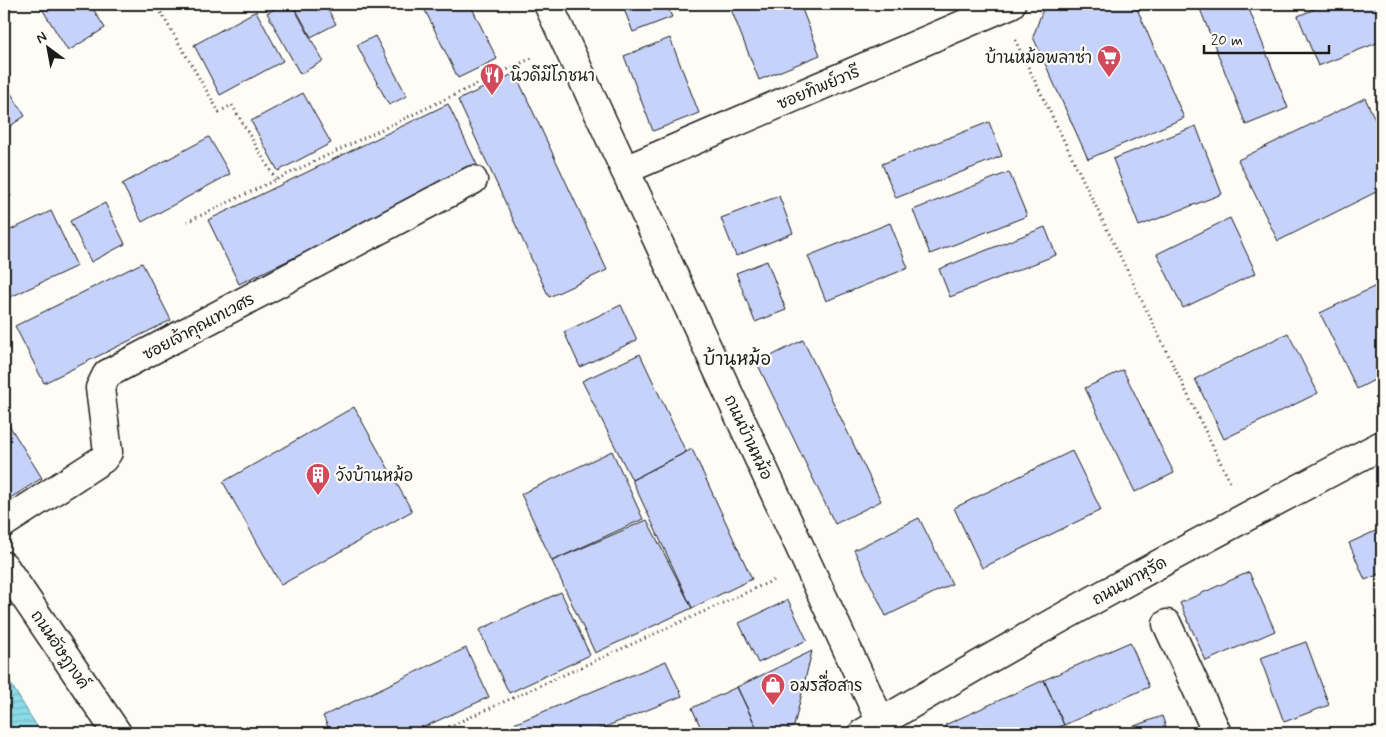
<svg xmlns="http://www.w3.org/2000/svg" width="1386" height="737" font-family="Mynerve,'Playpen Sans Thai',sans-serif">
<defs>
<pattern id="water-rules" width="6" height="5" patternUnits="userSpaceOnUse" patternTransform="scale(1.25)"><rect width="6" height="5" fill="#8bdbe8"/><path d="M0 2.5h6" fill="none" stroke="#77bbc6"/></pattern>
</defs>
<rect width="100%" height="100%" fill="#fdfcf7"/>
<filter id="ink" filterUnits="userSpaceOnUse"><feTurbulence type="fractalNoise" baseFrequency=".02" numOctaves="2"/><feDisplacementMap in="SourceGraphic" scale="10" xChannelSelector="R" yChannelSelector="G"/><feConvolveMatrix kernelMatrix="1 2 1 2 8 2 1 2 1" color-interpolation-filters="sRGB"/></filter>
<g filter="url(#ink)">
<!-- water -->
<path fill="url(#water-rules)" stroke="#5f8f96" d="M4,673L41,733H4Z"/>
<!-- building -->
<path fill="#c6d2fa" stroke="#1c1c1c" d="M39,4H90L105,28L68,51Z
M284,4H292L323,61L300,74L267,13Z
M293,4H325L336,24L311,37Z
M422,4H470L497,59L458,78Z
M622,4H666L672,17L633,32Z
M729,4H800L820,55L759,80Z
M1050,4H1135L1184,118L1088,159L1033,37L1044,6Z
M1198,4H1247L1288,108L1246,125Z
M1327,4H1382V41L1318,66L1298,16Z
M256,11L283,61L220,95L194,45Z
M375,36L407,96L389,105L357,45Z
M670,38L699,113L653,131L624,56Z
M515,73L607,270L549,297L458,100Z
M4,82L25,116L4,130Z
M303,93L331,143L278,171L251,121Z
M1365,98L1382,134V189L1278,241L1238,160Z
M448,104L479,169L239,284L208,220Z
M989,122L1002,156L896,198L882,164Z
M1196,126L1222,194L1139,226L1113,159Z
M209,137L230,174L142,222L122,184Z
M1009,172L1027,216L930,254L913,210Z
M4,185L11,196L4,201Z
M779,196L793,233L736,256L721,218Z
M105,203L125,244L91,262L70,221Z
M51,211L77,266L4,300V233Z
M1230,218L1256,273L1183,308L1157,254Z
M890,223L908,268L826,301L808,256Z
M1045,227L1056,255L950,297L939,269Z
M767,261L786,310L755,322L736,273Z
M142,263L171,320L44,383L15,326Z
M1382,283V376L1357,389L1320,313Z
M621,305L637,340L580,367L564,332Z
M1288,333L1318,393L1224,439L1195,379Z
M803,340L881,501L835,524L757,363Z
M640,354L686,452L632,480L582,381Z
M1123,370L1174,473L1135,492L1085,388Z
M354,407L412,511L281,585L223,482Z
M4,417L42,478L4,502Z
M692,449L752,579L692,608L632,480Z
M612,451L643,519L552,561L521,494Z
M1072,451L1101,510L982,568L954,508Z
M919,518L952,584L886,616L854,550Z
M647,520L692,608L595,653L552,561Z
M1382,528V573L1365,580L1349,543Z
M1249,572L1275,631L1206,661L1180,603Z
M561,592L590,655L509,693L479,630Z
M788,600L807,640L758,663L739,623Z
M1130,642L1149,687L1064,725L1044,680Z
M1306,642L1329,705L1284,722L1260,658Z
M466,648L489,697L411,733H331L323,716Z
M812,651L794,726L780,733H759L737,687Z
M666,661L682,696L590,733H492Z
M1044,680L1064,725L1045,733H949L945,725Z
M737,687L759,733H703L692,708Z
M1162,716L1168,733H1115Z"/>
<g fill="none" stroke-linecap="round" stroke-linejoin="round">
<defs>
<path id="street" d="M625,170L1011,4
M4,523L103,459L108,452L100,388L107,374L473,180
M1167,624L1217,733"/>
<path id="secondary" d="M548,4L886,733
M4,566L117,733
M863,733C1032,631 1207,537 1382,445"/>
</defs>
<!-- street casing -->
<use href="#street" stroke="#1c1c1c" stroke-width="31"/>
<!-- secondary casing -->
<use href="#secondary" stroke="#1c1c1c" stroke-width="31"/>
<!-- path -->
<path stroke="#1c1c1c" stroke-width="3" stroke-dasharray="1 4" stroke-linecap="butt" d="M142,4L144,8L151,4
M156,4L219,112L232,105L276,180
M1015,40L1231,484
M187,222L534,57
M435,733L776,579"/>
<!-- street -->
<use href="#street" stroke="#fdfcf7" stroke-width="28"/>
<!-- secondary -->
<use href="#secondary" stroke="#fdfcf7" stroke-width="28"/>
</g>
</g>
<!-- icons -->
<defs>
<symbol id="supermarket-pin" viewBox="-11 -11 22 30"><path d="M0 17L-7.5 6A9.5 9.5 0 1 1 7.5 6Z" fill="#d1495b" stroke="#fdfcf7"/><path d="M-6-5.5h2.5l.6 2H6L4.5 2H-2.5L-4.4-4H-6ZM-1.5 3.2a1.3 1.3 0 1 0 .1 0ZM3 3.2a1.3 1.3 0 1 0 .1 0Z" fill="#fff"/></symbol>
<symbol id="restaurant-pin" viewBox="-11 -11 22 30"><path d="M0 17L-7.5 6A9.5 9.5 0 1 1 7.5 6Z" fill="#d1495b" stroke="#fdfcf7"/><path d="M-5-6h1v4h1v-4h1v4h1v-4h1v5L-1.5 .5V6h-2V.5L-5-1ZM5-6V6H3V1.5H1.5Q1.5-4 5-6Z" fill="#fff"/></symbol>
<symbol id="building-pin" viewBox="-11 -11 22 30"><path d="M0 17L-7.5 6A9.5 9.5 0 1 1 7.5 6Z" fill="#d1495b" stroke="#fdfcf7"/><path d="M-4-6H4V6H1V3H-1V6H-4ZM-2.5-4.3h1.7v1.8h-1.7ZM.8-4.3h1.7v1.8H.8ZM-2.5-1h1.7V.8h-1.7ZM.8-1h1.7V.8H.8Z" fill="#fff"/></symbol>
<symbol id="shop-pin" viewBox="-11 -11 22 30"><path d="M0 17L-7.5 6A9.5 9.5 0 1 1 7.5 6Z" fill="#d1495b" stroke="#fdfcf7"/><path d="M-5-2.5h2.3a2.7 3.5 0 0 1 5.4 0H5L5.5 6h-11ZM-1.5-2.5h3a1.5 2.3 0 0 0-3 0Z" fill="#fff"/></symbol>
</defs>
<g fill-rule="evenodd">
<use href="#supermarket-pin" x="1095" y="43" width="28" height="38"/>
<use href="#restaurant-pin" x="478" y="61" width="28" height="38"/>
<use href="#building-pin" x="304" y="461" width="28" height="38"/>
<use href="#shop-pin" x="759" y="671" width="28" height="38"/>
</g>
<g text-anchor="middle" stroke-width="4.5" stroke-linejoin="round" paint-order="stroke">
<!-- poi labels -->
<g font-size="16" fill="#1c1c1c" stroke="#fdfcf7" text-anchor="start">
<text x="1092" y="63" text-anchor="end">บ้านหม้อพลาซ่า</text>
<text x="510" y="81">นิวดีมีโภชนา</text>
<text x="336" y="481">วังบ้านหม้อ</text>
<text x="790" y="691">อมรสื่อสาร</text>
</g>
<!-- street labels -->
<g font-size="16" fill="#1c1c1c" stroke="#fdfcf7">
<text transform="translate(818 87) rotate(-23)" y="6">ซอยทิพย์วารี</text>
<text transform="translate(198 326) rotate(-28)" y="6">ซอยเจ้าคุณเทเวศร</text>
<text transform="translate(749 437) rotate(65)" y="6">ถนนบ้านหม้อ</text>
<text transform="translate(1129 580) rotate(-29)" y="6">ถนนพาหุรัด</text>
<text transform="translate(61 649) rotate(56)" y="6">ถนนอัษฎางค์</text>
</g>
<!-- neighbourhood labels -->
<g font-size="18" fill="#1c1c1c" stroke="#fdfcf7">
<text x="737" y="365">บ้านหม้อ</text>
</g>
</g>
<!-- margin -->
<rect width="1386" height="737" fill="none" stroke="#fdfcf7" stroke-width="20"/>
<rect x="10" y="10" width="1366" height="717" fill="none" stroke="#1c1c1c" stroke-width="2" filter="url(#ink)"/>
<!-- north arrow -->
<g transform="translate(48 48) rotate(328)" stroke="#fdfcf7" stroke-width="4" paint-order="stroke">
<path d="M0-4L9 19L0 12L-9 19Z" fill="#1c1c1c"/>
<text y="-8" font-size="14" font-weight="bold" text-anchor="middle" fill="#1c1c1c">N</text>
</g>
<!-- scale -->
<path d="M1204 45v8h125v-8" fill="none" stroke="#1c1c1c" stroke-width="2.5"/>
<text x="1211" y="45" font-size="15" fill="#1c1c1c" stroke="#fdfcf7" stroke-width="4" paint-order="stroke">20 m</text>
</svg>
